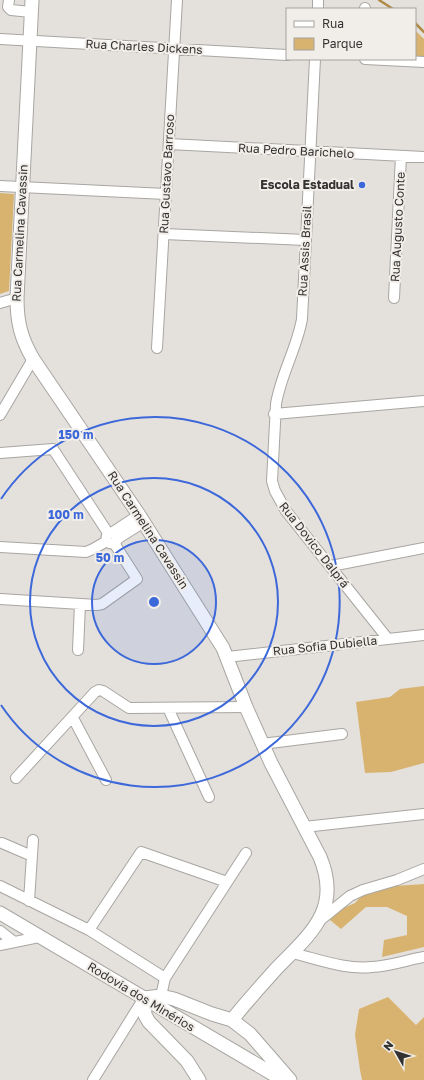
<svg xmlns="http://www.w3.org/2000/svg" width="424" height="1080" font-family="'Golos Text',sans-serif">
<rect width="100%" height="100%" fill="#e4e1dd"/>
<!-- green -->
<path fill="#d8b370" d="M415,30L424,39V56H415Z
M0,193L14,194L9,291L0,294Z
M424,686V763L391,772L365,773L356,702L390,697L400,689Z
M424,884V947L382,957L384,940L407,935V916L387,907H366L341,929L330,920L339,910L355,903L365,892L381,887Z
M388,997L416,1025L424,1017V1080H362L360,1070L355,1035L359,1009Z"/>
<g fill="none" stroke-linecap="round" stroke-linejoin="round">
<!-- stream -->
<path stroke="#af8b46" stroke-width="2.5" d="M379,0L393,9
M415,23L424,32"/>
<defs>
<path id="minor" d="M9,0L8,7L11,10L31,12
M365,8V9
M318,9V0
M0,39L287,55
M315,59L302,319C297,348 281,374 276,404L272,481L275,491L286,511L388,639
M365,59L424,62
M169,144L424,157
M0,186L166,194
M164,234L306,240
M394,298L401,156
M0,303L17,298
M157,348L177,0
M274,414L424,401
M0,415L33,359
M0,453L53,449L108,533
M113,532L139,515
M106.5 538a5.5 5.5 0 1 1 11 0a5.5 5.5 0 1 1-11 0Z
M117,539L144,522
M0,547L86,552L93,549L107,541
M331,566L424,548
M0,599L97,605L102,604L137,579L114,543
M78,650L80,604
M227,657L424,635
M168,708L209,797
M73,718L106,780
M262,744L342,734
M16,778L95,692L99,690L103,691L129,708L246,707
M304,827L424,814
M2,843L32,856
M0,886L89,930L165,978
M29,901L33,840
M319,921L350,896L363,890L397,880L424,869
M89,930L141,852L227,882
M0,931L14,942
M0,945L39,937
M292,953C318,959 345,970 372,967C390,966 407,960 424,957
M161,996L165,978L246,853
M93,1080L144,998"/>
<path id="major" d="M32,0L17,298C17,323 21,338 33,359L139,515L223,648L246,707L271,763L320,857C342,910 310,934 276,969C261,986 246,1002 232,1020
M0,913L283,1080
M144,998L161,996L174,999L212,1014L232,1020L250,1034L290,1080
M144,998L145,1015L149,1022L187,1061L199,1080"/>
</defs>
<!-- minor casing -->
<use href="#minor" stroke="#a8a6a2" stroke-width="12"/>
<!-- major casing -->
<use href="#major" stroke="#a8a6a2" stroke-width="15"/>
<!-- minor -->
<use href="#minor" stroke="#fff" stroke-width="10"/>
<!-- major -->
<use href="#major" stroke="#fff" stroke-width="13"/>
</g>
<!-- distance rings -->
<circle cx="154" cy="602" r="62" fill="#3d68d9" fill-opacity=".12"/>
<g fill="none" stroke="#3d68d9" stroke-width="2">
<circle cx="154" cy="602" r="62"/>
<circle cx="154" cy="602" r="124"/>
<path d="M1 499A185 185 0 1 1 1 705"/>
</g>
<!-- markers -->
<circle fill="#3d68d9" stroke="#f1eeea" stroke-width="1.5" cx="362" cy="185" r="4"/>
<g text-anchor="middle" stroke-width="4" stroke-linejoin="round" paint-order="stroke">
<!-- street labels -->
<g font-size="12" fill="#333231" stroke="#f1eeea">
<text transform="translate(144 47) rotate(3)" y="4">Rua Charles Dickens</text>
<text transform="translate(296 151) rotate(3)" y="4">Rua Pedro Barichelo</text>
<text transform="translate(167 174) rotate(-87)" y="4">Rua Gustavo Barroso</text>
<text transform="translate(398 227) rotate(-87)" y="4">Rua Augusto Conte</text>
<text transform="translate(20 233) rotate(-87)" y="4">Rua Carmelina Cavassin</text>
<text transform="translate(305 251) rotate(-87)" y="4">Rua Assis Brasil</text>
<text transform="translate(148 530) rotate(57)" y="4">Rua Carmelina Cavassin</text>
<text transform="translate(314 545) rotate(52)" y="4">Rua Dovico Dalprá</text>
<text transform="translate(325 646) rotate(-6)" y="4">Rua Sofia Dubiella</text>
<text transform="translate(141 997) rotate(31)" y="4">Rodovia dos Minérios</text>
</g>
<!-- poi labels -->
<g font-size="12" font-weight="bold" fill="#333231" stroke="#f1eeea" text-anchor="end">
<text x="354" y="189">Escola Estadual</text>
</g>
</g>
<circle cx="154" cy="602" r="6" fill="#3d68d9" stroke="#f1eeea" stroke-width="2"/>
<g font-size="12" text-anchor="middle" font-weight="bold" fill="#3d68d9" stroke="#f1eeea" stroke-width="4" stroke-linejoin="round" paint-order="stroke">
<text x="76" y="439">150 m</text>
<text x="66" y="519">100 m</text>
<text x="110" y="562">50 m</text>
</g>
<!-- legend -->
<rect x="286" y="8" width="130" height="52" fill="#f1eeea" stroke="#a5a3a0"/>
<rect x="294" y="21" width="20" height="6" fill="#ffffff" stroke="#a5a3a0"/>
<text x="322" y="28" font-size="12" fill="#333231">Rua</text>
<rect x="294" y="38" width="20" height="12" fill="#d8b370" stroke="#a5a3a0"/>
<text x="322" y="48" font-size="12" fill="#333231">Parque</text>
<!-- north arrow -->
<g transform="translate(396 1052) rotate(309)" stroke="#f1eeea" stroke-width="3" paint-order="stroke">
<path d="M0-3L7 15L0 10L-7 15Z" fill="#333231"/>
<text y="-6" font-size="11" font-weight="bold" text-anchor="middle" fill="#333231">N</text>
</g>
</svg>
